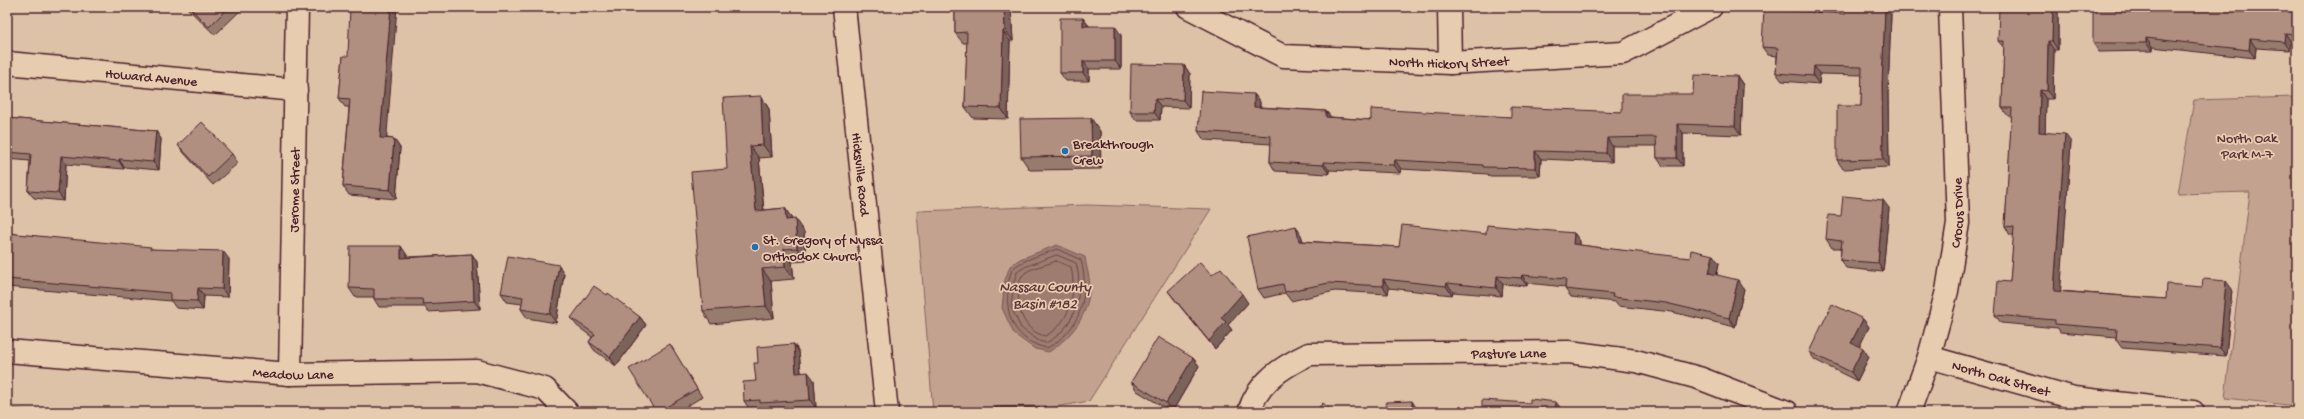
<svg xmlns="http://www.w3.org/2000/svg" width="2304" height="419" font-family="'Gochi Hand',sans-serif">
<rect width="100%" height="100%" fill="#dec2a7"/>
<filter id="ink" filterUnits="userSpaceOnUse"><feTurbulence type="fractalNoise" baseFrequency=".025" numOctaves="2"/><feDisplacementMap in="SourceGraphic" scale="8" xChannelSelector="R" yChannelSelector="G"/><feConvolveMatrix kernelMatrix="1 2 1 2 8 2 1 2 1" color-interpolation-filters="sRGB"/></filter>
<g filter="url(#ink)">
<!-- green -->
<path fill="#c3a390" stroke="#86615e" d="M2297,97V406L2225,398L2250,192L2178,194L2194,100Z
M1087,205L1211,209L1089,401C1037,412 986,412 933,412L917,211Z"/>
<!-- water -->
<path fill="#9e7b70" stroke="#7c5654" d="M1057,245L1085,257C1086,266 1090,278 1090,287C1087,318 1073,335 1049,352L1035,349L1014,334L1002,308L1005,280L1010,266L1020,259Z"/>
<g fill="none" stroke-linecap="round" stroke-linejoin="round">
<!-- shore -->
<path stroke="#6c4447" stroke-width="1" d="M1057,249L1081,260C1090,294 1081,331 1047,348C1018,342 1005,319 1008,291C1008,284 1009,276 1012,270C1018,261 1047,253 1057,249Z
M1057,255L1076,263C1084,293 1076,328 1046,343L1039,341L1021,328L1011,307L1014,282L1017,272L1025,267Z
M1056,261L1071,267C1077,293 1070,324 1045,336C1024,331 1017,310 1019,292C1019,287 1019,281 1022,276C1027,268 1047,265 1056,261Z"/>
<defs>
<g id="minor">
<path id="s1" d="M1188,7L1283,56L1450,63L1623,53L1711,7"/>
<path d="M1449,7L1450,63"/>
<path id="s2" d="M7,63L296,90"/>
<path id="s3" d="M7,351L290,374L477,371L545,389L567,412"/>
<path id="s4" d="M1929,357L2074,398L2193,412"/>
<path id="s5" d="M290,374L297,7"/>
<path id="s6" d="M1249,412C1258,382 1282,367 1309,354L1569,352L1636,361L1699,378L1787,412"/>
<path id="s7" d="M1909,412L1929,357L1947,291L1958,223L1950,7"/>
</g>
<g id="major">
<path id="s8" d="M844,7L887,412"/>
</g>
</defs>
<!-- minor casing -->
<use href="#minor" stroke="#4a1f2b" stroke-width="25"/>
<!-- major casing -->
<use href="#major" stroke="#4a1f2b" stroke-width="25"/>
<!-- minor -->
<use href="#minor" stroke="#e8ccaf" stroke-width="22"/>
<!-- major -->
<use href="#major" stroke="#e8ccaf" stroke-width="22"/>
</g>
<!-- wall -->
<path fill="#977b6e" stroke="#4a1f2b" d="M94,7H151V12Z
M186,7H244L215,35Z
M955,7H1011L1013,41H1010L1008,119L973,118L965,107L967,43H963L955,33Z
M1846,7H1885L1891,14L1888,93L1889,167L1843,169L1837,160L1861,106L1862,75L1820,74L1819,84L1782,81L1776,73L1777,56L1768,55L1762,47L1846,14Z
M2234,7H2297V42H2291L2290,50L2256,48L2255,58L2152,47V51L2099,52L2093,43Z
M2058,13V50H2054L2053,99H2046L2045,132L2071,142L2060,291L2166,299L2232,289L2226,356L2122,348L2116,340V337L2060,332L2058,328L2001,323L1995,315L2010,282L2014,235H2010L2005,226L2012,116H2008L2002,108L2004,48L1998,41Z
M1083,18L1089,26L1121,35V69H1089V81H1066L1060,73Z
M343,56L387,138L394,139L400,148L396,199L349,195L343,186L349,107H345L339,98Z
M1184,65L1190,74L1189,108L1161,107L1160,120H1136L1130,112Z
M1737,76L1743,85L1741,135L1683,133V166H1663L1657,158V146H1612V162L1541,159L1540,176H1489L1488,174L1401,169L1400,173L1329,170V174L1275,171L1270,162L1271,144L1204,140L1198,131L1254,94L1260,102V107L1326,111L1331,117L1371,120L1511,117L1622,112L1693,94Z
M761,96L769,109L772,157L759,158L764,210L785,208L792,219L804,232L806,261L792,262L794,279L771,281L774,318L711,324L703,311Z
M7,118L156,131L161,139L159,170L124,167V169L66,164L64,201L34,198L28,191L30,161L7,159Z
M1100,131L1101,169L1030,170L1021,157Z
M178,145L232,154L238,163L213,185L184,153Z
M1889,208L1883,272L1846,268L1840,260L1841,248H1832L1826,239L1841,216Z
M7,233L152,249L229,259L228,297L204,296L203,310L176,308L171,301L7,287Z
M1574,233L1580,241V245L1719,263L1717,275L1744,289L1735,327L1672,312L1618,306L1615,302L1571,297L1565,289V287L1527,283V286L1503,284L1502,296L1453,292L1452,295L1389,288L1388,294L1335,291L1291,301L1285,293L1264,298L1258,289L1301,235L1303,241L1399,247L1486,234Z
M472,254L477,262L480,309L428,312L425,307H379L374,299V297H355L349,288L407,255V257Z
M564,274L556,323L527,318L521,309L522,304L507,302L501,293Z
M1212,275L1248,303L1228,325L1232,330L1215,349L1174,299L1168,291Z
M607,295L640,317L646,325L616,366L594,350L589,342L592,337L577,326L571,318Z
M1863,319L1869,327L1859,347L1869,357L1857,381L1815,360L1809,352Z
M670,344L675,353L702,397L677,412H656Z
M794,344L799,352L801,372L814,380L816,408L766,412L764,409L750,410L744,401L756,381L758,363Z
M1193,358L1199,366L1172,412L1137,391L1131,382Z"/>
<!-- shaded-wall -->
<path fill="#7b645a" stroke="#4a1f2b" d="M147,7H151V12Z
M391,7H397L386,146L380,138Z
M1004,7H1011L1013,41L1005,30Z
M1885,7L1891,14L1888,93L1889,167L1883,159L1882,85Z
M2053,7H2054L2058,13V50L2052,41Z
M1083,18L1089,26H1083Z
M1115,26L1121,35V69L1115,61Z
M1003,31L1010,41L1008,119L1001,108Z
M2285,33L2291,42L2290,50L2284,42Z
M2146,38L2152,47V51L2146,43Z
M2250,39L2256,48L2255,58L2249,50Z
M2048,41L2054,50L2053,99L2047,91Z
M1083,61L1089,69V81L1083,73Z
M1184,65L1190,74L1189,108L1183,100Z
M1814,66L1820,74L1819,84L1813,76Z
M1737,76L1743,85L1741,135L1735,126Z
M2040,90L2046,99L2045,140L2039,132Z
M1254,94L1260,102L1259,115L1254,107Z
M761,96L769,109L772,157L763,145Z
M1155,99L1161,107L1160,120L1154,112Z
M1326,111L1332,119L1326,117Z
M1091,118L1100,131L1101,169L1092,156Z
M1677,124L1683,133V166L1677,158Z
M156,131L161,139L159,170L153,162Z
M2065,134L2071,142L2060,299L2054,291Z
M1607,138L1612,146V162L1606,153Z
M394,139L400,148L396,199L390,190Z
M750,146L759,158L765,224L756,211Z
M1535,151L1541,159L1540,176L1535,168Z
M61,156L66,164L64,201L58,193Z
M119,159L124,167V169L119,161Z
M1395,160L1401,169L1400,173L1394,165Z
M1323,162L1329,170V174L1323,165Z
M1883,200L1889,208L1883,272L1878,263Z
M785,208L793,221L786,220Z
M795,219L804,232L806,261L797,248Z
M1296,226L1301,235L1305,250L1299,241Z
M1574,233L1580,241L1579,253L1573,244Z
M401,246L407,255V266L401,258Z
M784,249L792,262L794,279L785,267Z
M223,251L229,259L228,297L222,289Z
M472,254L477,262L480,309L474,301Z
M1713,255L1719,263L1715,281L1709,273Z
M559,265L564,274L556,323L550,314Z
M762,269L771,281L774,318L766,306Z
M1522,275L1527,283V286L1521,278Z
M1497,276L1503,284L1502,296L1496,288Z
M1383,279L1389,288L1388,294L1383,286Z
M1738,280L1744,289L1735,327L1729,318Z
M2226,281L2232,289L2226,356L2220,348Z
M1447,283L1453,292L1452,295L1446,286Z
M198,288L204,296L203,310L197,301Z
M1242,294L1248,303L1228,325L1232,330L1215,349L1209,341L1221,318Z
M640,317L646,325L616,366L610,357Z
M1863,319L1869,327L1857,351L1851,343Z
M794,344L799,352L802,381L796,373Z
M1863,348L1869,357L1857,381L1851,372Z
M1193,358L1199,366L1172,412L1166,403Z
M808,372L814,380L816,408L810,400Z
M1412,401L1417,409H1412Z
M1556,402L1562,410V412H1555Z
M1046,406L1050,412H1046Z"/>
<!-- building -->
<path fill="#b08f80" stroke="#4a1f2b" d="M189,7H229L209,27Z
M350,7H391L380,138L394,139L390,190L343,186L350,99L339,98L343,56H348Z
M955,7H1004L1005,30L1003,31L1001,108L965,107L967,32L955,33Z
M1846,7H1885L1882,85L1883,159L1837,160V106H1861L1862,67L1814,66L1813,76L1776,73L1778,48L1762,47L1764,9L1846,14Z
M1999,7H2053L2052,41H2048L2047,91L2040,90L2039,132L2065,134L2054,291L2166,299L2167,284L2202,287L2203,279L2226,281L2220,348L2116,340L2117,329L2055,324V320L1995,315L1998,281L2010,282L2014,227L2005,226L2012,108H2002L2004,41H1998Z
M2093,7H2297V34L2285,33L2284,42L2250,39L2249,50L2146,38V43H2093Z
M1060,18H1083V26H1115V61H1083V73H1060Z
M1131,64L1184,65L1183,100L1155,99L1154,112H1130Z
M1694,75L1737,76L1735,126L1677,124V158H1657L1656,137L1607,138L1606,153L1535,151V168L1483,167V165L1395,160L1394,165L1323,162V165L1270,162L1271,136L1198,131L1201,91L1254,94V107L1326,111V117L1371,120V109L1511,117V107L1622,112V94H1693Z
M761,96L763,145L750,146L756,211L785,208L786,220L795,219L797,248L784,249L785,267L762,269L766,306L703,311L691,172L727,169L723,98Z
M7,118L156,131L153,162L119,159V161L61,156L58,193L28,191L31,154L7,152Z
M1091,118L1092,156L1021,157L1020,119Z
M202,122L232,154L208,177L178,145Z
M1843,196L1883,200L1878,263L1840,260L1842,241L1826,239L1828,215L1841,216Z
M1402,225L1486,234L1487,225L1574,233L1573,244L1595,247L1690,258L1691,250L1713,255L1709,273L1738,280L1729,318L1666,303L1612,297L1613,294L1565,289L1566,279L1522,275L1521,278L1497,276L1496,288L1447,283L1446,286L1383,279V286L1329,283L1285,292L1283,284L1258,289L1247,237L1296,226L1299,241L1399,247Z
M7,233L151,247L150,249L223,251L222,289L198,288L197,301L170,300V293L7,279Z
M350,246H401V258L472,254L474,301L423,304L422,299H374V289L349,288Z
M508,256L559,265L550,314L521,309L523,297L501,293Z
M1200,262L1212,275L1221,268L1242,294L1221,318L1226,322L1209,341L1168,291Z
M594,286L607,295L608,293L640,317L610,357L589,342L595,334L571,318Z
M1832,304L1863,319L1851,343L1863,348L1851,372L1809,352Z
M1158,337L1193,358L1166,403L1131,382Z
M670,344L697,389L658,412H656L629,369Z
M794,344L796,373L808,372L810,400L760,403V400L744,401L743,382L756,381L754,363H758L757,347Z
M1530,399L1556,402L1555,412H1557H1482V400L1530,403Z
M1412,401V409L1439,408V410L1465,412H1387L1386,402Z
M1323,403L1333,412H1314Z
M1046,406V412H995V407Z
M7,409L46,412H7Z
M1304,409L1308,412H1301Z"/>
</g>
<!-- markers -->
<g fill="#1f6fb2" stroke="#e8ccaf" stroke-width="1.5">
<circle cx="1065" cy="151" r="4"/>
<circle cx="755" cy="247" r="4"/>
</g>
<g text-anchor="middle" stroke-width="3.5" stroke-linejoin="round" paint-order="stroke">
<!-- street labels -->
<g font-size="14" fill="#4a1f2b" stroke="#e8ccaf">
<text dy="5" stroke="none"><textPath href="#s1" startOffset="273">North Hickory Street</textPath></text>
<text dy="5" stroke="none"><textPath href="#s2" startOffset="145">Howard Avenue</textPath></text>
<text dy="5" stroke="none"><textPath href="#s8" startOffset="168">Hicksville Road</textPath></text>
<text dy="5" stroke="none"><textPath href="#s5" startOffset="184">Jerome Street</textPath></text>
<text dy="5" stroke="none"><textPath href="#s7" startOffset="206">Crocus Drive</textPath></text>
<text dy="5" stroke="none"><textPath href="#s6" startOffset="286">Pasture Lane</textPath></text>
<text dy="5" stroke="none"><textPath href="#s3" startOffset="287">Meadow Lane</textPath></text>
<text dy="5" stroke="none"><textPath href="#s4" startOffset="75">North Oak Street</textPath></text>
</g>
<!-- park labels -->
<g font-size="14" fill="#5c333a" stroke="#e8ccaf">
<text x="2247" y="142">North Oak<tspan x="2247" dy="16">Park M-7</tspan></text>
</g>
<!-- poi labels -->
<g font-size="14" fill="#4a1f2b" stroke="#e8ccaf" text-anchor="start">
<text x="1073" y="148">Breakthrough<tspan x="1073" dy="16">Crew</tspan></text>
<text x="763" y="244">St. Gregory of Nyssa<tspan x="763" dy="16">Orthodox Church</tspan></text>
</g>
<!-- water labels -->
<g font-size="15" font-style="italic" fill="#5f363c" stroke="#e8ccaf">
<text x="1045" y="291">Nassau County<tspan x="1045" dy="17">Basin #182</tspan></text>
</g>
</g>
<!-- margin -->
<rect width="2304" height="419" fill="none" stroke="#e8ccaf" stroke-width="24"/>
<rect x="12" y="12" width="2280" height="395" fill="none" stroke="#4a1f2b" stroke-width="1.5" filter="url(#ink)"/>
</svg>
